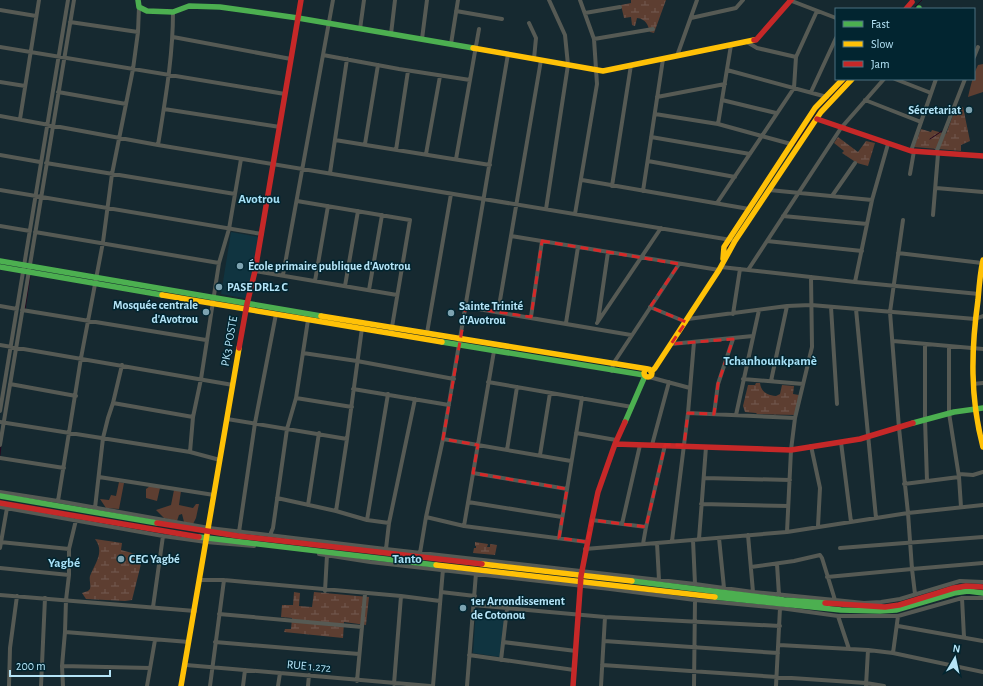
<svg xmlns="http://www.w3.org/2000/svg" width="983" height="686" font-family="'Alegreya Sans',sans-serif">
<defs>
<pattern id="wetland-marsh" width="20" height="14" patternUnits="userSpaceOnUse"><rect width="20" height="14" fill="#5d3e31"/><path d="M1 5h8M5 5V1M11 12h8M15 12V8" fill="none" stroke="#725a50"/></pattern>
</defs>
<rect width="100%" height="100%" fill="#162930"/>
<!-- built -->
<path fill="#103440" d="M231,232L259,237L249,299L221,294Z
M476,609L505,612L500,657L473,653Z"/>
<!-- grass -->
<path fill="#5d3e31" d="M983,64V92L968,97C971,85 973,75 978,65Z
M119,482L124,483L119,509L106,508L100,499L109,500L111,495L116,496Z
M150,486L160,488L157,501L146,498V489Z
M174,490L181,491L179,505L193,508L196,504H199L196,518L193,524L184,522L182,514L179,515L177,521L164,518L156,510L171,505Z"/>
<!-- wetland -->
<path fill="url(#wetland-marsh)" d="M631,0H666L654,33L650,32C648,25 646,19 637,18L635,26L632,25L631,17L624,18L621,5L631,3Z
M956,107H963L970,141L961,145V151L914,147L921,129L931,132L932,130L946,134Z
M838,137L858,152L866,141L875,143L868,166L857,163L842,153L844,151L834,143Z
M756,383H760C761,392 767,395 776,396L780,394L782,385L794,386L793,394L799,395L796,415L757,414L756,413L745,412L743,406L748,385H755Z
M95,539L122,543L121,550L143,556L132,600L125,601L86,599L82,593L88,591L90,589C91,584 89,580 90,576C95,563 105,552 95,539Z
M475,542L488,544L487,547H490V544L497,545L495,555L473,553L474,548H476V546H475Z
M294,592L300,593L299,606L312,607L314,592L369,597L366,625L344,622L343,638L284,632L285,629H291L292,618L281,617L282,605H293Z"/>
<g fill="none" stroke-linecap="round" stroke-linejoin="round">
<!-- stream -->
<path stroke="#26061e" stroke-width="1" d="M961,8V9
M913,9L922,0
M930,139L942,131
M795,145L819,110L848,79
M727,248L730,244
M25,309L30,277
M0,455L1,445"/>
<!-- street -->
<path stroke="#565a54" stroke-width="4" d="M789,0L836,18
M0,10L36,16
M456,11L502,19
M585,13L620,7
M691,18L736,8L743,0
M70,22L138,32
M529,23L536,38L534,59
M360,29L364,0
M391,34L395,0
M173,37L291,59
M422,39L427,0
M594,39L653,29
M747,42L757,48L796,57
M451,44L458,0
M0,47L285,94
M323,55L399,69L470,80
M677,56L697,0
M974,57L978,47
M727,70L827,97
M895,79L931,93
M0,82L25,86
M58,92L126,104
M811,92L836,38
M657,97L725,84
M722,100L776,113
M865,100L921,122
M164,109L280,127
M655,114L718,124L791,144
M0,116L158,145L731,240
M20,119L39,0
M718,124L731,45
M651,137L750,154
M335,140L490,165
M365,144L378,65
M158,145C165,101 173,57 173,12
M396,150L408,71
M911,151L936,79
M936,153L965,79
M426,154L440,76
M0,155L40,162
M456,159L479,29
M648,161L735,177
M46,163L235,194
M330,173L347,59
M910,174L914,151
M582,180L749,209
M612,186L631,65
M936,188L983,192
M0,190L262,234
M769,190L872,200
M643,191L663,59
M832,196L855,163
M297,201L410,220L391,333
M717,203L794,88L796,57L817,11
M546,209L568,65L565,35L549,0
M575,214L597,84L594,39L580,0
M933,215L938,154
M783,216L867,224
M0,226L30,231
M35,232L219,263
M511,236L719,270
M767,241L862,251
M898,253L982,263
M721,267L855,282L979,294
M748,270L841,128L884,79
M255,271L397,295
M283,275L333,0
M315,281L328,206
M855,282L872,200L888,144
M345,286L358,211
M369,290L382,215
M0,306L17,309
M466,307L631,335
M650,307L686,322
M831,307L837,404
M856,309L876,518
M22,310L206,340
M498,312L541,60
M733,314L740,269
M531,317L542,241
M688,319L787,306L811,305L975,319L983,316
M598,321L608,252
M566,323L578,247
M597,323L661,228
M427,333L451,194
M893,341L983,349
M671,344L753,336
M925,344V419L927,481
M0,345L233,385
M949,347V413L959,477L961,507
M303,353L357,361L454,379
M612,371L613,364L679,264
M649,377L690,388
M743,379L803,384
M771,381L787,306
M488,382L632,407
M10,384L76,396
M973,384L983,383
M353,389L449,405
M296,398L352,407
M113,403L193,417
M0,411L68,0
M688,413L795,418
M714,414L718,384L733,339
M736,415L759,310
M227,419L347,439
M0,422L190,452L220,460
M576,433L616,440
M443,439L571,461
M841,442L851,522
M0,445L74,0
M652,445L669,382
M811,446L820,488L818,526
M507,450L517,387
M190,452L193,417L201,379L219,263L229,229L241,159
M540,455L550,393
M0,458L64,468
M473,473L567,489
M959,474L973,475L983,472
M99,477L214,495
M704,478L790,480
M904,484L959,477
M0,492L58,501L209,528L377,548L695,584L753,592L835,600L864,603L881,602L900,599L960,581L983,582
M277,498L336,511L367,520L389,523
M58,501L81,358L103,242L112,174L133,69L138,32L139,7
M468,502L562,517
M701,504L788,506
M308,505L319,433
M0,507L163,536L206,542L254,546
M95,508L103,438L108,418L113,403L122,365
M336,511L347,439L362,328
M426,517L464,526L587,542
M367,520L388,394
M592,520L646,527
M622,524L640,445
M464,526L494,351
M239,532L255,423L276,314
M787,532L791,450L795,418L812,347L811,277
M270,535L273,528L287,429L296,398L308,320
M748,535L753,592
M559,538L582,398
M719,538L724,588
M699,539L706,447
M693,540L695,584
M672,541L688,413L694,342
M0,542L69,549
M657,543L659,580
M643,544L646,527L665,445
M0,548L7,508
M840,548L983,537
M386,549L389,523L415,399
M585,549L787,532L908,513L983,505
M420,553L426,517L443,439L508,54
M319,554L370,562L610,589L695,600L780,608L838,616H898L962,598H983
M777,564L779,595
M751,567L794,561L820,555L822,558L835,600
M0,568L69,575
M827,577L912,569L908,513L899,428L890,312L903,220
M200,580H224L401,596L440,601
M325,591L327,555
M441,592L475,596
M915,594L912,569L983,563
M0,595L195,611
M962,598L964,637
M473,605L605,617L780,626
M153,607L163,536
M219,614L362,627
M838,616L849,649
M898,626L983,641
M65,632L189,642
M604,641L778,653
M215,642L359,654
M503,642L576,651
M779,645L868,650L893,653L983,672
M893,653L898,616
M469,655L574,670
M501,660L507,609
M186,665L430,686
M602,665L866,683L884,686
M62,666L150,668
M357,681L365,594
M394,684L401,596
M9,686L10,648L17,596
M41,686L45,598
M63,686L62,666L65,632L66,600L69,575V549L76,520
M147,686L155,640
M210,686L224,580
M243,686L245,670
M278,686L280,673
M308,686L309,675
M433,686L443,569
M467,686L476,573
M601,686L605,617
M694,686L695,600
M776,686L780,608
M866,686L868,650"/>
<!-- fast -->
<path stroke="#4caf50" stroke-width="5.5" d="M138,0L139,7L147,11L173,12L189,6L220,7L298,18L473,48
M919,8V9
M0,261L321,316
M0,267L162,295
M442,342L644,375
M625,422L645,376
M913,423L954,412L983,408
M0,496L157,523
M199,537L436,565
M632,581L784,600L825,603
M715,597L841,610L880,611L896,610L954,593L968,591L983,593"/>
<!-- slow -->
<path stroke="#ffc107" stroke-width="5.5" d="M473,48L603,71L754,40
M723,259L724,247L815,108L843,79
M983,260C980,273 979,287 978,300C971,350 970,398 983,447
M162,295L442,342
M321,316L648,369
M644 373a4 4 0 1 1 8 0a4 4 0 1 1-8 0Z
M651,372L655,368L719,270L735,241L821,112L852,79
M482,564L632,581
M436,565L715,597
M181,686L239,348"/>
<!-- jam -->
<path stroke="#c62828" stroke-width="5.5" d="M906,9L912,2
M754,40H756L791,0
M817,119L911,151L983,156
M239,348L247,304L255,271L301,0
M615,444L791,450L860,439L913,423
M0,503L199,537
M157,523L238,536L482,564
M825,603L885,607L899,605L954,588L966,586L983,587
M573,686L581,576L592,520L598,492L615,444L625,422"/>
</g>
<!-- marked area -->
<path fill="none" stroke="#d62828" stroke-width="3" stroke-dasharray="8 5" stroke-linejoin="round" d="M542,241L679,264L650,307L686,322L671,344L733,339L718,384L714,414L688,413L684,445H665L646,527L592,520L587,542L559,538L567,489L473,473L478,445L443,439L466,307L531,317Z"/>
<!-- markers -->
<g fill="#7da3b1" stroke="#022530" stroke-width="1.5">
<circle cx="969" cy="110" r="4"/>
<circle cx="240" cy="266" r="4"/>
<circle cx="219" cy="287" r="4"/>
<circle cx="206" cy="312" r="4"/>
<circle cx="451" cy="313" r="4"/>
<circle cx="121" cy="559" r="4"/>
<circle cx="463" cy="608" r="4"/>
</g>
<g text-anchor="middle" stroke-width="3" stroke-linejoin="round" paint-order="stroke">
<!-- poi labels -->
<g font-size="12" font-weight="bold" fill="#b5e4f7" stroke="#022530" text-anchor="start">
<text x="961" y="114" text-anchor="end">Sécretariat</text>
<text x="248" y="270">École primaire publique d'Avotrou</text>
<text x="227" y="291">PASE DRL2 C</text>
<text x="198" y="309" text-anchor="end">Mosquée centrale<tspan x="198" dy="14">d'Avotrou</tspan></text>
<text x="459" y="310">Sainte Trinité<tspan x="459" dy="14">d'Avotrou</tspan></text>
<text x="129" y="563">CEG Yagbé</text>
<text x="471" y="605">1er Arrondissement<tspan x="471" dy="14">de Cotonou</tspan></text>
</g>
<!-- street labels -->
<g font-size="12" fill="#b5e4f7" stroke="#022530">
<text transform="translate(229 341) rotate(-80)" y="4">PK3 POSTE</text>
<text transform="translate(309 666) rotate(5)" y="4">RUE 1.272</text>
</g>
<!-- neighbourhood labels -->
<g font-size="13" font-weight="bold" fill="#a7e1f7" stroke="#022530">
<text x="259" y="203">Avotrou</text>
<text x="770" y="365">Tchanhounkpamè</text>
<text x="407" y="563">Tanto</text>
<text x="64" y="567">Yagbé</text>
</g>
</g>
<!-- legend -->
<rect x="835" y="8" width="140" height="72" fill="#022530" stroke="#4a7180"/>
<rect x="843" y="21" width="20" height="6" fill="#4caf50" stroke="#4a7180"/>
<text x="871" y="28" font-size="12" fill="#b5e4f7">Fast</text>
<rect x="843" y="41" width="20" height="6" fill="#ffc107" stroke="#4a7180"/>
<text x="871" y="48" font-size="12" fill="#b5e4f7">Slow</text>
<rect x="843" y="61" width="20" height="6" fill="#c62828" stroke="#4a7180"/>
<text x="871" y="68" font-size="12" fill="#b5e4f7">Jam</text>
<!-- north arrow -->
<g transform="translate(955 658) rotate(9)" stroke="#022530" stroke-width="3" paint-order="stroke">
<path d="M0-3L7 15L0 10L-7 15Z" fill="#b5e4f7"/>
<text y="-6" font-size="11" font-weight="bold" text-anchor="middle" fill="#b5e4f7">N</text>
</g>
<!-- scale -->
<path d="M10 670v6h100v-6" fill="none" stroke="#b5e4f7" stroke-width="2"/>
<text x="16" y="670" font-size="12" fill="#b5e4f7" stroke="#022530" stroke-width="3" paint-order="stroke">200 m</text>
</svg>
